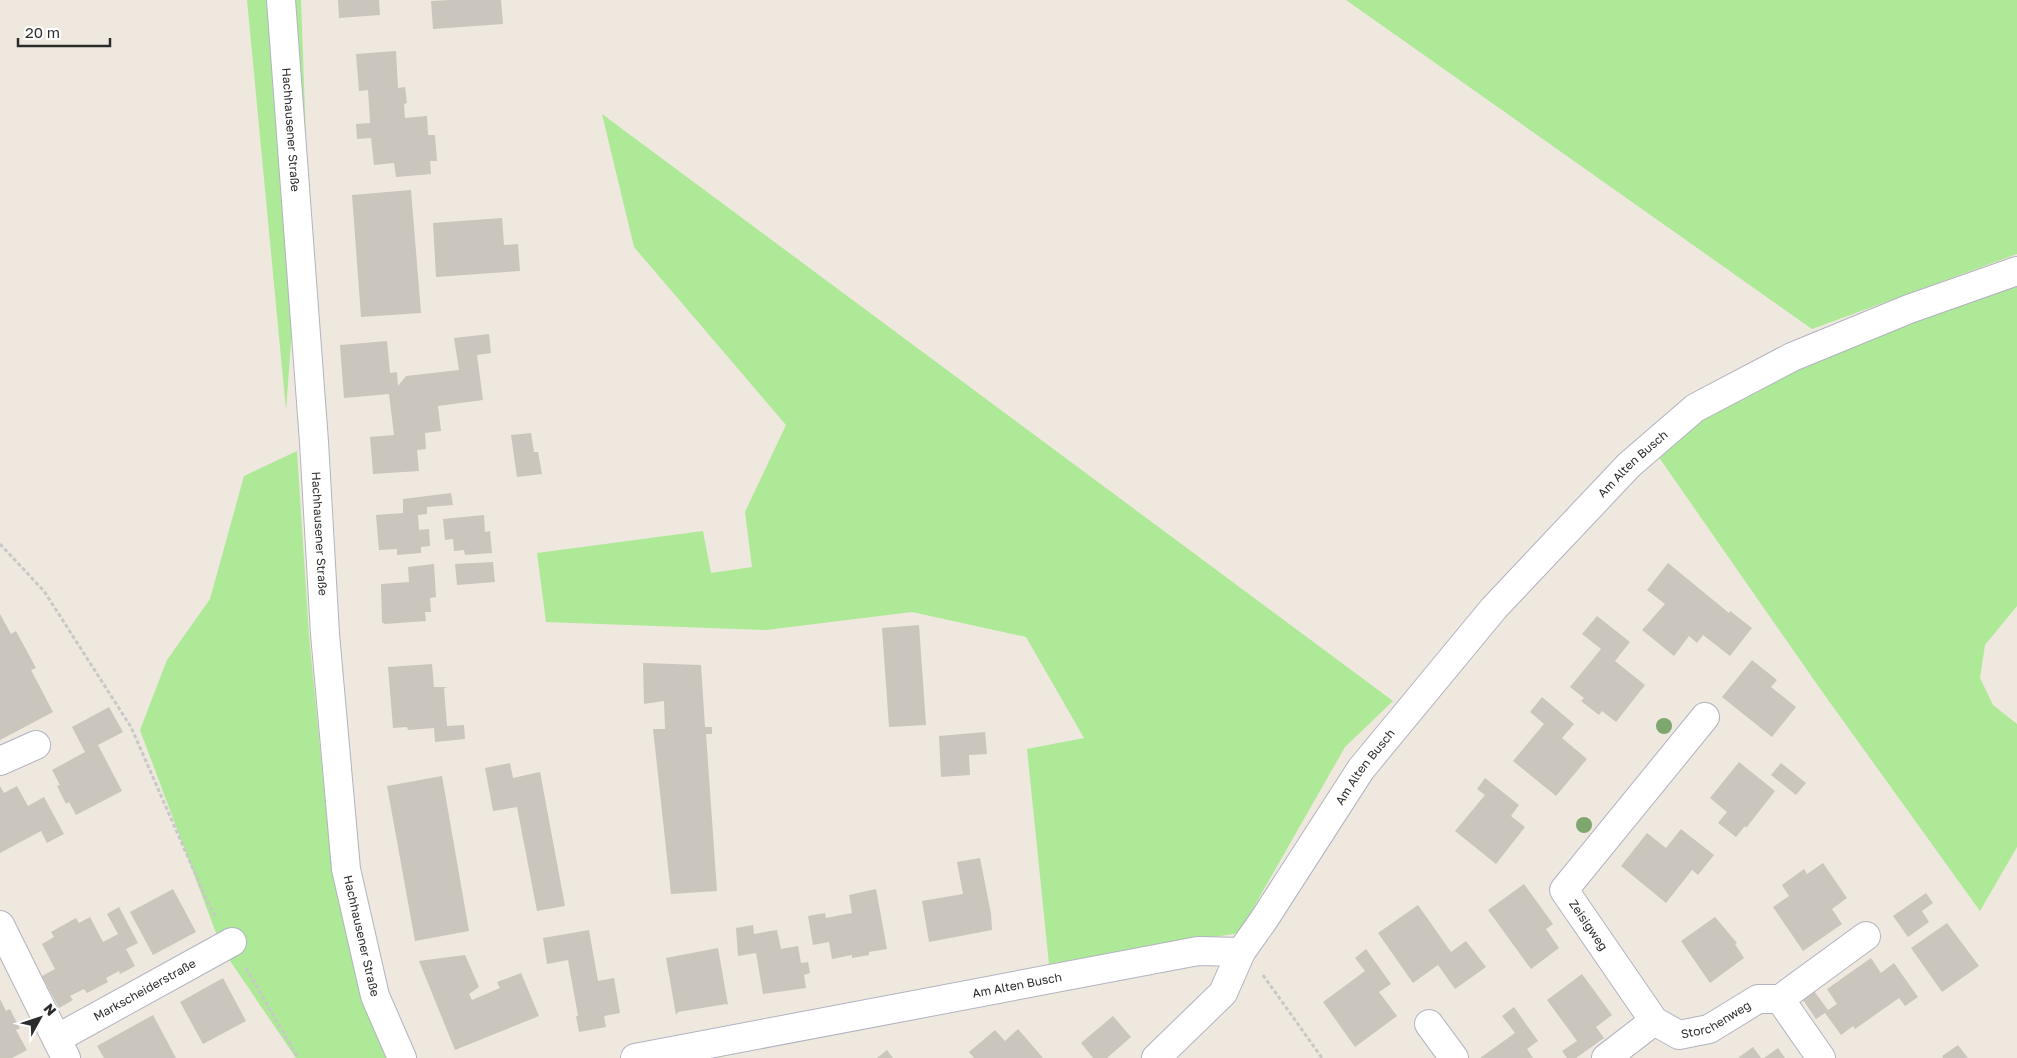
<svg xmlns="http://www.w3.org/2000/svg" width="2017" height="1058" font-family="'Golos Text',sans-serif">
<rect width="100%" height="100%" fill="#efe8de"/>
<!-- green -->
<path fill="#ade996" d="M247,0H301L306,138L286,410Z
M1346,0H2017V254L1812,329Z
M602,114L1393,701L1345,747L1239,933L1049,964L1027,749L1084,738L1026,637L912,612L766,630L546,622L537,553L703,531L711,573L752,567L745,512L786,425L634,247Z
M2017,284V606L1985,645L1980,678L1993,705L2017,724V847L1980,911L1821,690L1658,456L1686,430L1753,387L1818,357Z
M297,451L309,635L332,870L362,1000L386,1058H296L222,949L140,730L167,660L210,599L244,476Z"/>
<!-- building -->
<path fill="#cac5bd" d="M338,0H379L380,15L339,18Z
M451,0H501L503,24L433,29L431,1Z
M396,51L398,88L405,87L407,103L404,104L405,118L427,116L428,135H435L437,161H430L431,174L396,177L394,163L374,165L371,138L357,139L356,124L370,123V121L368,90L359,91L356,54Z
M411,190L421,313L361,317L352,195Z
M502,218L504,245L518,244L520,271L436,277L433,223Z
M489,334L491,353L477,355L483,400L438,406L441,431L425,433L426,449L417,450L419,471L373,474L370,437L394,435L389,394L344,398L340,345L387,341L390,373L397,372L398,386L406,376L459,370L454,338Z
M531,433L534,452H538L542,474L517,477L511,435Z
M451,493L453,505L427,507V514L418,515L419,530L429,529L430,546L421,547V553L397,555V549L379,550L376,515L403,513V499Z
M484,515L485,532L490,531L492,553L465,555L464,550L454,551L453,539L445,540L443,519Z
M493,562L495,582L457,585L455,564Z
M1668,563L1729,613L1730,611L1752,628L1730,656L1703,635L1697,643L1689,636L1674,656L1642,630L1665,604L1647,590Z
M434,564L436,597L430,598L431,612H425L426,621L385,624L382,622L381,584L409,582L408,567Z
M0,614L11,634L16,631L36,668L31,670L53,712L0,740Z
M1597,616L1630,642L1615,661L1645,685L1616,722L1602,711L1599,715L1581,701L1584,698L1570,687L1601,649L1582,634Z
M919,625L926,725L889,727L882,628Z
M1752,660L1777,680L1771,687L1796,707L1772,737L1722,697Z
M643,663L701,665L705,727H712V734H706L717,891L671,894L653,729H665L664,701L644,704Z
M432,664L434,687H448L444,688L447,726L464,725L465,739L435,742L434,728L408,730L407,727L393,728L388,667Z
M1542,697L1574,724L1562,738L1587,759L1556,796L1513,761L1544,724L1530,712Z
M109,707L123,732L98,745L122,791L76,815L69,802L66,804L57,786L60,785L52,770L85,752L72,727Z
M985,732L987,754L969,755L970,775L941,777L939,736Z
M1739,762L1775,791L1746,828L1745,826L1736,837L1718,823L1727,812L1710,798Z
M510,763L513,778L540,772L565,906L537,911L517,807L493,811L485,768Z
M1781,763L1806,783L1796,795L1771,775Z
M442,776L469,931L415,941L387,786Z
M1485,778L1519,805L1511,816L1525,827L1496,864L1455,831L1485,795L1477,789Z
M0,786L4,793L17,786L28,806L44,797L64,834L47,843L41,831L0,853Z
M1681,829L1714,855L1698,875L1692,870L1666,903L1621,866L1647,833L1666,848Z
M980,858L991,914L992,930L929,942L922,901L963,894L957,862Z
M1823,863L1847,898L1832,909L1842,924L1803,951L1773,907L1789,896L1782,885L1804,869L1807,874Z
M1524,884L1553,924L1546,929L1559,948L1531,969L1488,910Z
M173,889L196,932L153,955L130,912Z
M876,889L887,949L869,952V955L852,958V955L832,959L829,942L813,945L808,916L825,913L826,918L852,913L849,895Z
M1926,893L1933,903L1922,911L1929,922L1908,937L1893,916Z
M1418,905L1451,952L1466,941L1486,967L1455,989L1438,965L1413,983L1378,933Z
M119,907L138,943L126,949L135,966L120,974L119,971L106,978L108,982L87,993L84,989L70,996L73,1000L59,1008L42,976L55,969L42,944L54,937L51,932L76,918L79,923L90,917L103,942L118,934L107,914Z
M1715,917L1737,943L1735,944L1744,958L1710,983L1681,941Z
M1947,923L1979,966L1942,992L1911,948Z
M753,925L754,934L777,930L781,949L798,946L801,963L808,962L810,973L804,975L806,988L763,994L756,953L738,956L736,928Z
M589,930L598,981L614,978L620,1013L604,1016L606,1027L579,1032L576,1016H578L568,960L547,964L543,938Z
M718,948L728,1005L726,1004L678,1012L676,1015L666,958Z
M1366,949L1391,984L1379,992L1397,1016L1355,1047L1323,1002L1365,971L1355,958Z
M465,955L479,987L469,994L472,1000L500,988L497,982L521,973L539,1016L455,1050L419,961Z
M1871,958L1881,973L1894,963L1918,997L1905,1006L1899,998L1855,1029L1853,1026L1841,1035L1825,1013L1816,1019L1803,1000L1814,991L1828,1010L1837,1004L1827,989Z
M1582,974L1612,1015L1596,1027L1604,1038L1576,1058H1567L1562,1051L1577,1041L1547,1000Z
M223,978L246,1021L203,1044L180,1002Z
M0,999L6,1011L10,1009L15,1019L20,1028L16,1030L27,1050L12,1058H0Z
M1514,1007L1538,1041L1527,1049L1533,1058H1480L1515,1033L1502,1016Z
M153,1015L176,1058H104L97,1046Z
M1113,1016L1131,1037L1107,1058H1093L1081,1043Z
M1018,1029L1043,1058H974L969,1052L995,1030L1005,1041Z
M1958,1045L1968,1058H1943L1942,1056Z
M1753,1047L1761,1058H1738Z
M1778,1048L1785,1058H1764Z
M887,1050L893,1058H877Z"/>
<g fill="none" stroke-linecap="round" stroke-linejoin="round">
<defs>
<g id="minor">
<path id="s1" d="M281,0L314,442L325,634L346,869L375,996L402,1058"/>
<path id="s2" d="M1705,717L1564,890L1654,1021L1679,1035L1709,1029L1758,999H1780L1821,1058"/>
<path d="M0,761L36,745"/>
<path d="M0,925L66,1058"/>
<path d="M1780,999L1866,936"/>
<path d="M1429,1024L1454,1058"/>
<path id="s3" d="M58,1038L232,942"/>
<path id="s4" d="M635,1058L1198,951L1241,952"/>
<path id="s5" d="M1156,1058L1223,993L1241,952L1263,921L1361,769L1494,608L1629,465L1695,408L1792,357L1909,309L2017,271"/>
<path d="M1606,1058L1654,1021"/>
</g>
</defs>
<!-- minor casing -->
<use href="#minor" stroke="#b2b3c1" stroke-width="30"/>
<!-- path -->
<path stroke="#c8c8c8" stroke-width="3" stroke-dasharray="4 2.5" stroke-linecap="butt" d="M0,544L44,591L131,727L208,903L216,917
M246,968L298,1058
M1263,975L1322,1058"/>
<!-- minor -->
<use href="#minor" stroke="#fff" stroke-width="28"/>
</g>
<!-- trees -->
<g fill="#7ea66f">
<circle cx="1664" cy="726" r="8"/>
<circle cx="1584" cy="825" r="8"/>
</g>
<g text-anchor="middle" stroke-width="5" stroke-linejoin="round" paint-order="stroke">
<!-- street labels -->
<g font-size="12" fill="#2c2c2c" stroke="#fff">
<text dy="4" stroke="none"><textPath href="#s1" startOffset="130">Hachhausener Straße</textPath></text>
<text dy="4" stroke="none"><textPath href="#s5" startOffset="766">Am Alten Busch</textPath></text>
<text dy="4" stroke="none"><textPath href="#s1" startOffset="535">Hachhausener Straße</textPath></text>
<text dy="4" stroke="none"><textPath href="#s5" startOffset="361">Am Alten Busch</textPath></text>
<text dy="4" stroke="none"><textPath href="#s2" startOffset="266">Zeisigweg</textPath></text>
<text dy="4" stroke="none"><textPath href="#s1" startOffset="940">Hachhausener Straße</textPath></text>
<text dy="4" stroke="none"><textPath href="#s4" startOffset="389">Am Alten Busch</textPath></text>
<text dy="4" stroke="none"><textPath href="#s3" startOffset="99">Markscheiderstraße</textPath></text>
<text dy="4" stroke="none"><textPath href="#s2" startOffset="451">Storchenweg</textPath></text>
</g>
</g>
<!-- north arrow -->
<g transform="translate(40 1018) rotate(50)" stroke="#ffffff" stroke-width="4" paint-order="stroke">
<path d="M0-4L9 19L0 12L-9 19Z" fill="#2c2c2c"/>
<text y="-8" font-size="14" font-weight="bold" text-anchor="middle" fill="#2c2c2c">N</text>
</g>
<!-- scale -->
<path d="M18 38v8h92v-8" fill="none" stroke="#2c2c2c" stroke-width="2.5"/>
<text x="25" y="38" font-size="15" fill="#2c2c2c" stroke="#ffffff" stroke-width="4" paint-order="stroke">20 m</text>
</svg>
